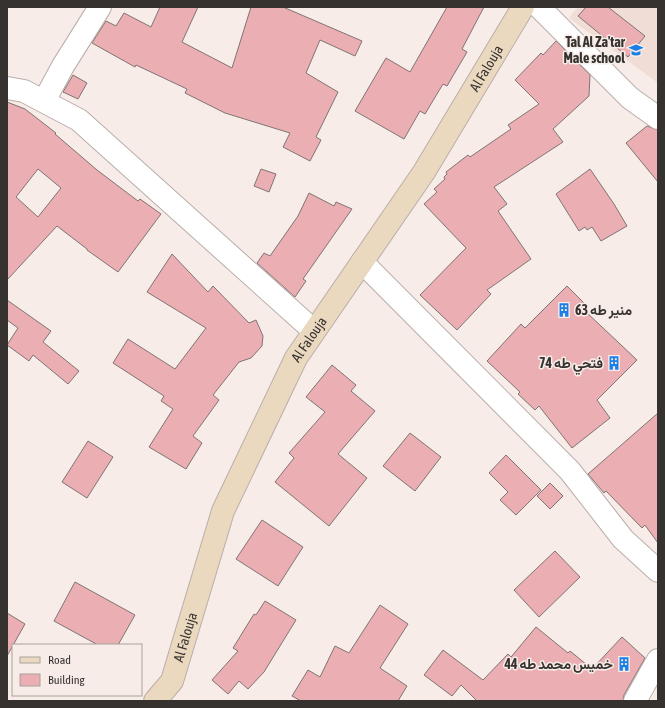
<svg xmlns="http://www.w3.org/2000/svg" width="665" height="708" font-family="'Asap Condensed',Vazirmatn,sans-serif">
<rect width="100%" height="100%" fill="#f7ece7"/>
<!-- built -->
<path fill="#f0ded6" d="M578,7H658V83L569,18Z"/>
<!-- building -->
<path fill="#ebaeb2" stroke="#807475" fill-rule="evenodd" d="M160,7H198L182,42L232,68L251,7H283L362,41L355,56L320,40L306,73L338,92L316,137L321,140L310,161L283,147L290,133L225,113L185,93L187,89L136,65L135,67L92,43L106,21L116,26L124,13L151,27Z
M447,7H484L462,49L467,52L447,86L443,84L425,114L420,111L404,139L355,111L386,58L410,72Z
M586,7H608L645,36L628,57L578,16Z
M556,41L590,75L589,96L553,129L563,142L494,187L507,204L498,211L531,259L487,290L491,294L457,330L420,295L466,248L424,204L437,192L434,189L445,179L444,177L447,174L446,172L468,155L470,157L511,129L508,125L539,104L515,80L541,53L543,55Z
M73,75L87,83L78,99L63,92Z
M7,102L25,109L56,133L55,134L97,170L138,201L140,199L161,214L118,272L87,250V249L57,226L7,280ZM38,169L61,188L38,217L16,197Z
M647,126L658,130V182L626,143Z
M261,169L276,174L269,192L254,186Z
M590,169L614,204L627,226L601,241L592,227L587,230L585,227L579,231L556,194Z
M309,193L334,206L336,202L352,209L303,279L306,281L295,297L257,263L264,253L270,256L298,216Z
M172,254L208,292L213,286L249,323L256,320L263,336L262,346L251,358L239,362L213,395L219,400L193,436L202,443L186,469L149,447L173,409L161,401L164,396L113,363L128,339L175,369L206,328L147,292Z
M567,286L588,307L584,310L637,360L597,400L610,418L572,448L539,406L535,410L518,394L520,392L487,361L521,324L525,328Z
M7,300L51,331L43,342L79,371L68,384L33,355L29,361L7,345L18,328L7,320Z
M332,365L356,385L351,391L375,411L338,454L367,478L329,526L275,482L294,458L289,453L325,412L306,397Z
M658,413V543L645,525L642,528L606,491L604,493L588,474Z
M410,433L441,457L415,491L383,466Z
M88,441L113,457L87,498L62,482Z
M506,455L541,490L516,515L500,500L508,492L489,473Z
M550,483L563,496L550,509L537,496Z
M262,520L303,547L278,586L236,559Z
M555,551L580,577L539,617L514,590Z
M75,582L135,615L118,645H98L54,621Z
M265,601L296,620L264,672L248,689L239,681L228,694L212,680L238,651L233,648L254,614L256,615Z
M380,605L408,624L380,668L407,686L398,701H301L292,696L308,670L320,677L335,646L349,653Z
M7,613L25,624L7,656Z
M536,627L568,653L570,651L592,669L622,637L645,658L624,695L623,701H477L461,685L452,696L424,675L443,650L483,680L508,654L511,657Z"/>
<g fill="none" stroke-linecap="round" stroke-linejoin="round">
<defs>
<path id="minor" d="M539,7L630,98L658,118
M7,88L24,91L79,120L314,331
M44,101L63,66L100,7
M362,262L570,471L623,539L658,571
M635,701L658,660"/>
<g id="secondary">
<path id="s1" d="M155,701L172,681L223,511L296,358L424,172L523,7"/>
</g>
</defs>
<!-- minor casing -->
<use href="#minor" stroke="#b9aeaa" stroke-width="24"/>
<!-- secondary casing -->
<use href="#secondary" stroke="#b9aeaa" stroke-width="24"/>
<!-- minor -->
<use href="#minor" stroke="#fff" stroke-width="22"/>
<!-- secondary -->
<use href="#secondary" stroke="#ead9bf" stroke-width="22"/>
</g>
<!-- icons -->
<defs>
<symbol id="school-bare" viewBox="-9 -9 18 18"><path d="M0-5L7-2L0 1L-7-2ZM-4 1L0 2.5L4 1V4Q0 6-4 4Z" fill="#1a7fe7" stroke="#f7ece7" stroke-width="2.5" paint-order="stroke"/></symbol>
<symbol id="building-bare" viewBox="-9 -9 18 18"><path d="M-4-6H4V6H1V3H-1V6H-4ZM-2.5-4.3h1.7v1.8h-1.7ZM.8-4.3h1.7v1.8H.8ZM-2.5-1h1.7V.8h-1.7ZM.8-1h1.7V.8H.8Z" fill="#1a7fe7" stroke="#f7ece7" stroke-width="2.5" paint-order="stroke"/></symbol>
</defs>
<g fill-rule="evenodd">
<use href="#school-bare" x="626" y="40" width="20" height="20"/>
<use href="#building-bare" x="554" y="300" width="20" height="20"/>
<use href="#building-bare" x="604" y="353" width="20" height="20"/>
<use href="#building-bare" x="614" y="654" width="20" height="20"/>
</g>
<g text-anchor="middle" stroke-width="3" stroke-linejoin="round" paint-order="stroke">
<!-- poi labels -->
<g font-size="14" font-weight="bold" fill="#363230" stroke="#f7ece7" text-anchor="end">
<text x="625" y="47">Tal Al Za'tar<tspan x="625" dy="16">Male school</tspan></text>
<text x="575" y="315" text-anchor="start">منير طه 63</text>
<text x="603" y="368">فتحي طه 74</text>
<text x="613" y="669">خميس محمد طه 44</text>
</g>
<!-- street labels -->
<g font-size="14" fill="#363230" stroke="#f7ece7">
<text dy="5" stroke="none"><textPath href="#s1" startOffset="720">Al Falouja</textPath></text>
<text dy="5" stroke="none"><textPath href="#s1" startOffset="396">Al Falouja</textPath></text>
<text dy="5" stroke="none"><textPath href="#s1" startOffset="72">Al Falouja</textPath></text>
</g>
</g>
<!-- border -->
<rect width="665" height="708" fill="none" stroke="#363230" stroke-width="16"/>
<!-- legend -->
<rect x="12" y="644" width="130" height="52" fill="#f7ece7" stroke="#aaa29e"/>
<rect x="20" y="657" width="20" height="6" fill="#ead9bf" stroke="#aaa29e"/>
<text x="48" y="664" font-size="12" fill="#363230">Road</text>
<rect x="20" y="674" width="20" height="12" fill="#ebaeb2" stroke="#aaa29e"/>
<text x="48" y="684" font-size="12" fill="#363230">Building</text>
</svg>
